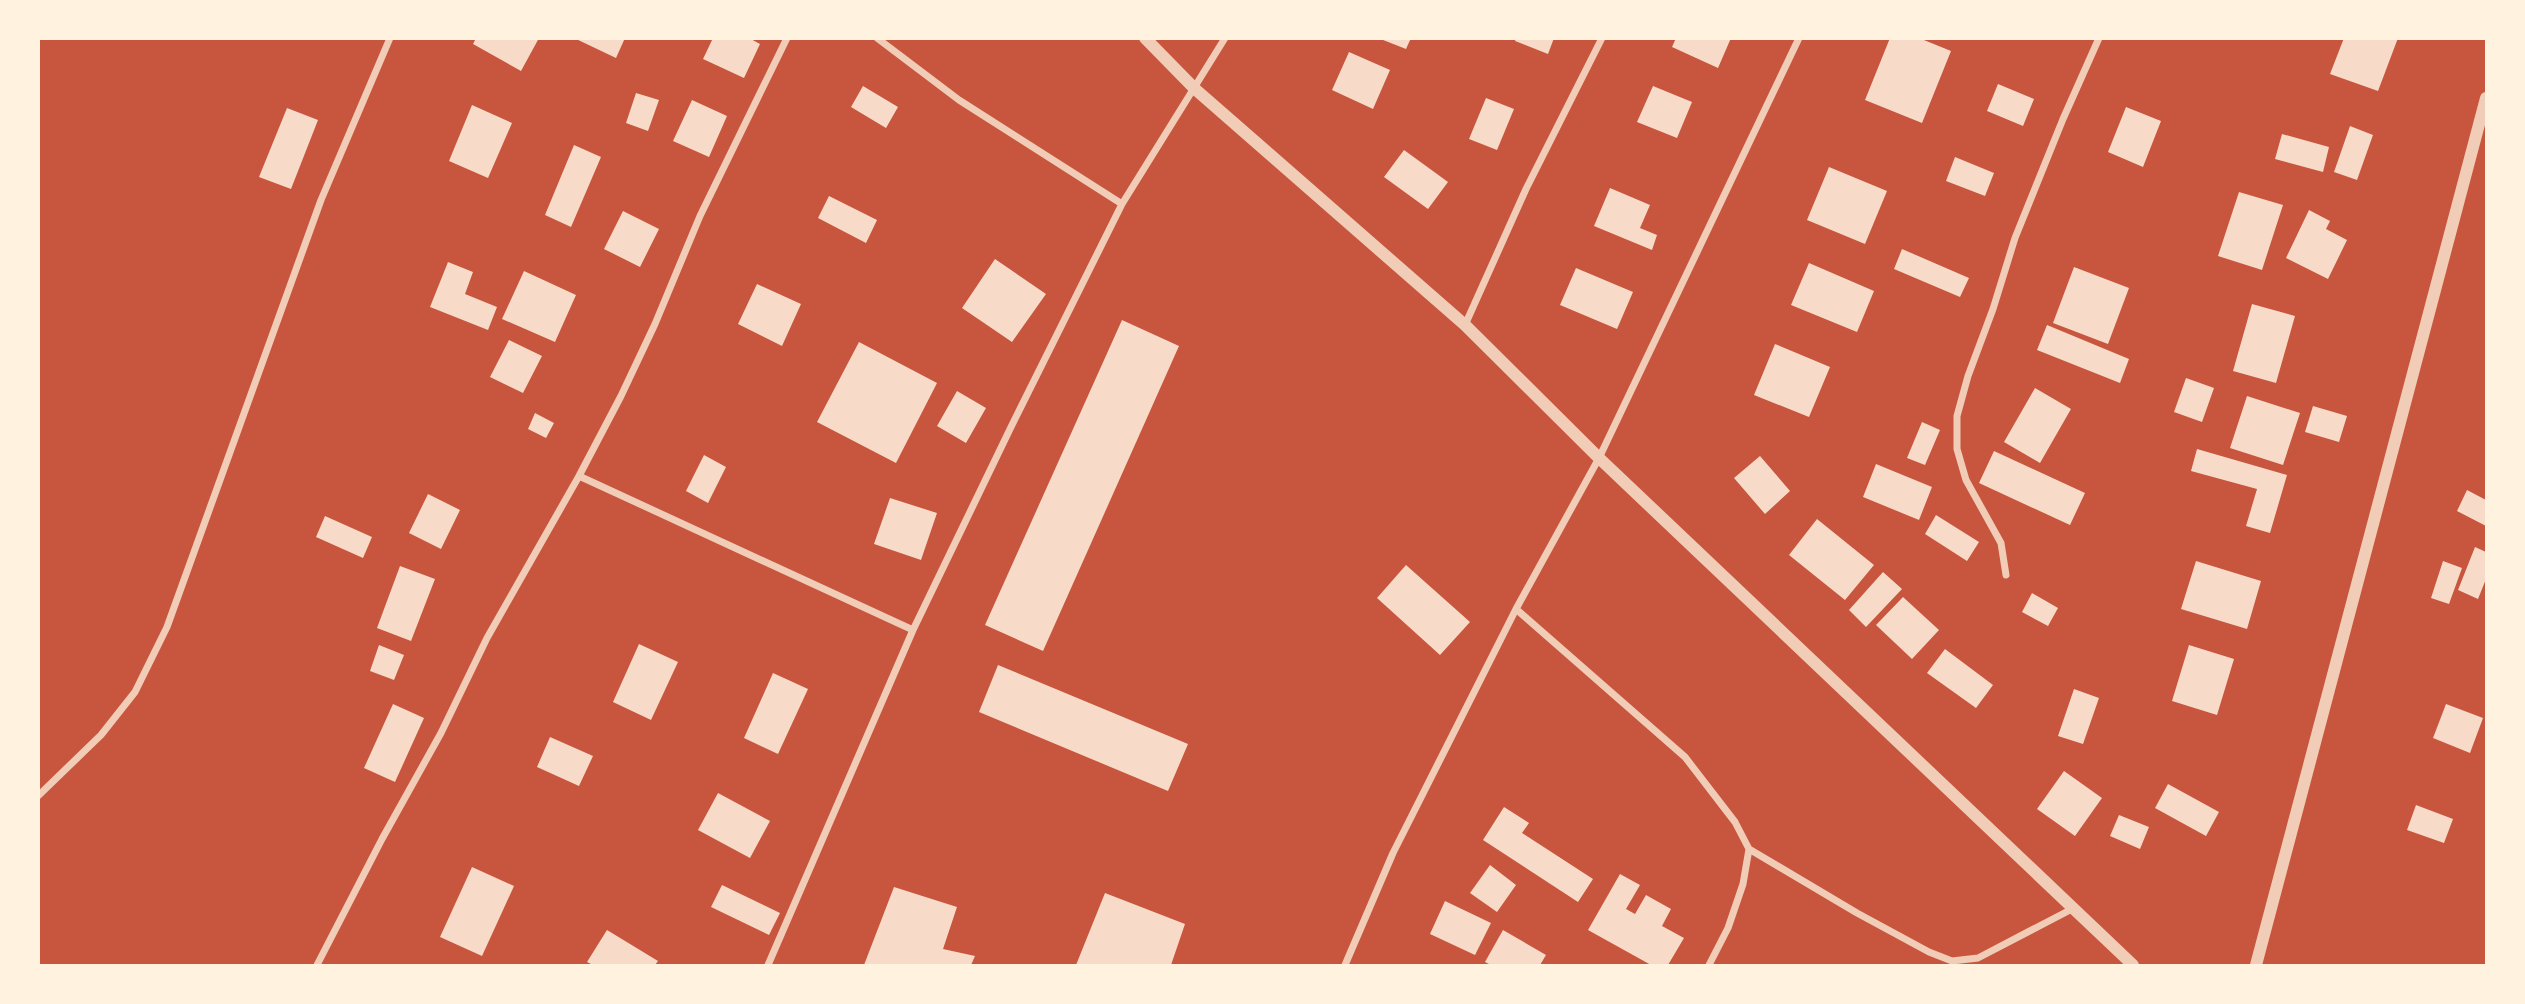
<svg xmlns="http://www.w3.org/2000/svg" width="2525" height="1004" font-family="'Nunito Sans',sans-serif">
<rect width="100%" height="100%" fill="#c8553d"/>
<!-- building -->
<path fill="#f7dbc8" d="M476,38H539L521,71L473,44Z
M574,38H625L616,58Z
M713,38H749L760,44L744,78L703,59Z
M1378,38H1411L1406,49Z
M1516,38H1554L1548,54L1515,41Z
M1676,38H1731L1718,68L1672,47Z
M1890,38H1919L1951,51L1922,123L1865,100Z
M2344,38H2398L2378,91L2330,74Z
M1349,52L1390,70L1373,109L1332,90Z
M1998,84L2034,99L2023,126L1987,111Z
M863,86L898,107L886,128L851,107Z
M1653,86L1692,102L1677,138L1637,122Z
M636,93L659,100L648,131L626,123Z
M1486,98L1514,109L1497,150L1469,139Z
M692,100L727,116L709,157L673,141Z
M472,105L512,123L488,178L449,161Z
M2126,107L2161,121L2143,167L2108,152Z
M287,108L318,120L291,189L259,177Z
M2350,126L2373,135L2357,180L2334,172Z
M2282,134L2329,147L2323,172L2275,159Z
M574,145L601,157L571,227L545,215Z
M1404,150L1448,182L1428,209L1384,177Z
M1955,157L1994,173L1985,196L1946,181Z
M1829,167L1887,191L1865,244L1807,220Z
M1610,188L1650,205L1640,228L1657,235L1652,250L1594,226Z
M2239,192L2283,205L2262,270L2218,256Z
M829,196L877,220L866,243L818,218Z
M2309,210L2330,221L2326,229L2347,240L2328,279L2286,258Z
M623,211L659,229L640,267L604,249Z
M1902,249L1969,278L1960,297L1894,269Z
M995,259L1046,294L1012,342L962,308Z
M448,262L473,272L465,294L497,307L488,330L430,307Z
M1809,263L1874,291L1857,332L1791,305Z
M2074,267L2129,288L2108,344L2053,323Z
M1576,268L1633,292L1617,329L1560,305Z
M524,271L576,295L555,342L502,319Z
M757,284L801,304L782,346L738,324Z
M2252,304L2295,316L2276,383L2233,371Z
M1122,320L1179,346L1043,651L985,625Z
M2047,325L2129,359L2120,383L2037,350Z
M509,340L542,356L523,393L490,377Z
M859,342L937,383L896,463L817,422Z
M1775,344L1830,367L1809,417L1754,395Z
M2186,378L2214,388L2202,422L2174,412Z
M2035,388L2071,409L2040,463L2004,442Z
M957,391L986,408L966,443L937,426Z
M2247,396L2300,413L2283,465L2230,448Z
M2313,406L2347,416L2339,442L2305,432Z
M535,413L554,423L546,438L528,429Z
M1922,422L1940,430L1925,465L1907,458Z
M2197,449L2287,475L2270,533L2246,526L2257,489L2191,471Z
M1994,451L2085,493L2070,525L1979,483Z
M704,455L726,467L708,503L686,491Z
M1760,456L1790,491L1765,514L1734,478Z
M1876,464L1932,487L1919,520L1863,497Z
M2467,490L2486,500V526L2457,511Z
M428,494L460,510L441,549L409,533Z
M890,498L937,513L921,560L874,544Z
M1936,515L1979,542L1967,561L1925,534Z
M325,516L372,537L363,558L316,537Z
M1817,519L1874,565L1845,600L1789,555Z
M2475,547L2486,552V579L2478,599L2458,590Z
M2196,561L2261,581L2247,629L2181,609Z
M2443,561L2462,568L2449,604L2431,598Z
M1406,565L1470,622L1440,655L1377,598Z
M400,566L435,579L411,641L377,628Z
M1883,572L1902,589L1866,627L1849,610Z
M2032,593L2058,608L2048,626L2022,612Z
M1903,597L1939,630L1912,659L1876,625Z
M639,644L678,662L651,720L613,702Z
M379,645L404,655L394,680L370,671Z
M2189,645L2234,659L2217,715L2172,701Z
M1945,649L1993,685L1976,708L1927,673Z
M998,665L1188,744L1168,791L979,712Z
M773,673L808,689L778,754L744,738Z
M2074,689L2099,698L2083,744L2058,736Z
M393,704L424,718L395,782L364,768Z
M2446,704L2483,718L2470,753L2433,738Z
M550,737L593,756L579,786L537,767Z
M2064,771L2102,798L2075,836L2037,809Z
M2168,784L2219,812L2206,836L2155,808Z
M718,793L770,821L750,858L698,830Z
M2416,805L2453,819L2444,843L2407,830Z
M1504,807L1529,823L1522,833L1593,879L1578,902L1483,840Z
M2119,815L2149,827L2140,849L2110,836Z
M1490,865L1516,885L1497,912L1470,893Z
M472,867L514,886L482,956L440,937Z
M1620,874L1640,885L1626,909L1635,914L1646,895L1671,909L1662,926L1684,938L1668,965H1651L1588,930Z
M722,885L780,913L769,935L711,907Z
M894,887L957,907L943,949L975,956L971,965H864Z
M1105,893L1185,924L1171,965H1076Z
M1445,901L1491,923L1475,955L1430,934Z
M607,930L658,961L655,965H593L587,962Z
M1503,930L1546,955L1540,965H1491L1485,962Z"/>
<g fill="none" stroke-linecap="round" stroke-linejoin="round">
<!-- minor -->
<path stroke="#f1ccb7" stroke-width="7" d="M877,38L959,100L1122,204
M1465,325L1526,189L1602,38
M579,476L913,630
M2006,575L2001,543L1966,480L1957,449V416L1968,376L1993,309L2015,238L2063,119L2099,38
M1516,609L1685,757L1735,822L1749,849L1743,884L1728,928L1709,965
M38,796L101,735L135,692L167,627L321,200L390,38
M1749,849L1857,913L1929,952L1952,961L1978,958L2072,909
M317,965L382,839L441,733L487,638L579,476L621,396L655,324L700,216L787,38
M768,965L913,630L1011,427L1122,204L1225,38
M1345,965L1393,853L1516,609L1599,458L1799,38"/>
<!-- tertiary -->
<path stroke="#f1ccb7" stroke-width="12" d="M1145,38L1195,89L1465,325L1599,458L2133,965
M2256,965L2486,98"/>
</g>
<!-- border -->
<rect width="2525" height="1004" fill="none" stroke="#fff3e0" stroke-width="80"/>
</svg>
